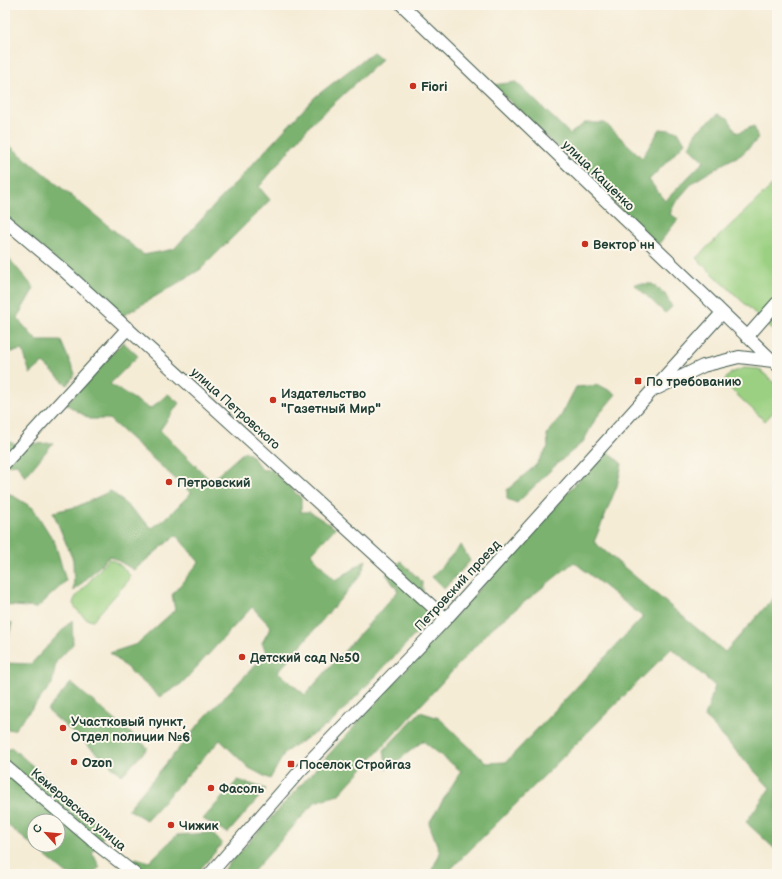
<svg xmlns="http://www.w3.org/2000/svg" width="782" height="879" font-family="'Balsamiq Sans',sans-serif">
<rect width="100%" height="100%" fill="#fbf7ec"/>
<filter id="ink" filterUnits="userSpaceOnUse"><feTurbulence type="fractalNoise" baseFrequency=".025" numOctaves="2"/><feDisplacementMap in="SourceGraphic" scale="8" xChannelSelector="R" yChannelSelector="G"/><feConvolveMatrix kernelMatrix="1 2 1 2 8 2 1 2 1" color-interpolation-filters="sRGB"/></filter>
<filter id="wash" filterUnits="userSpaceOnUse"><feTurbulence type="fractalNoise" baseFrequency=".012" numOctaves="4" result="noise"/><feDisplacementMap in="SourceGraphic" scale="16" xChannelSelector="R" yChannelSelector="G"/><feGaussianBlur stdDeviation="0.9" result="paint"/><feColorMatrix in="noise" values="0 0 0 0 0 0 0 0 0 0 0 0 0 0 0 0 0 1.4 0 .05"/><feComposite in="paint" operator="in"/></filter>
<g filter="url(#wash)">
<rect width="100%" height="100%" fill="#f5ecd6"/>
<!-- green -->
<path fill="#9bd082" stroke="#5d865b" d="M777,181V334L696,258Z
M744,368L759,369L777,385V408L765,421L723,382L731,373Z
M109,559C117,562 126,569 130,576L128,581L95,618C93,620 92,621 89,620C84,618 74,608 73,603L75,598L107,561Z"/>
<!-- forest -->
<path fill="#7cb270" stroke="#4e7852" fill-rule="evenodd" d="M373,52L382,59L311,124L259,187L270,200L201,269L121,317L5,216V142L144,255L174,249L315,97Z
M516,82L570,134L585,123H605L642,158L660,129L678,131L685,143L649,180L665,201L704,161L689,147L696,132L718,114L728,118L737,133L754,126L758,139L741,155L728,161L693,182L675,203L670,214L678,219L658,245L493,85Z
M5,254L34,288L17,318L37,341H61L75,374L67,385L43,363L30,374L23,350L5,353Z
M634,284H652L665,294L672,307L665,313Z
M123,342L138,356L110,384L150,409L168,394L179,403L160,430L211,481L245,451L251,455L262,470L271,469L301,498V512H310L335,528L311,554L335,581L366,560L361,575L278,672L305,695L398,591L386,574L401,561L422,582L427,622L332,722L285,752L270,779L249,768L220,740L146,820L128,809L206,716L267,653L262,643L271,627L252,607L181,684L160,697L110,653L137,644L175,610L172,595L199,562L176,535L134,570L110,556L74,591L73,560L53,512L76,507L111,491L152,528L168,516L191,493L109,419H90L66,404Z
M599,385L616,394L596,418L583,442L558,463L517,503L507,499V490L536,465L548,447L547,434L561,416L576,387Z
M5,439L16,445L53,443L25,477L17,464L5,465Z
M606,450L622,464L617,486L594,542L725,652L777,594V849L776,850L746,822L770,788L705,717L715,686L672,648L446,874H431V872L440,853L429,823L461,771L423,741L387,769L384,750L420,712L439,718L486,763L506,762L643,617L574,562L492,628L338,795L315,802L251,874H220Z
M5,491L33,508L55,543L66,581L37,608L5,605Z
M461,545L470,561L444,589L432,577Z
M72,620L73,644L56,662L52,684L14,730L5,729V663L31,664Z
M5,622L12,623L7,644L5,646Z
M71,683L148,748L122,775L47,710Z
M11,747L107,831L92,853L100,867L92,874H67L5,823V752ZM34,821H58V845H34Z
M238,780L266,789L228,833L203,819Z
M212,833L222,844L196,874H124L122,872L136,858L149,862L177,835Z"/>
</g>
<g filter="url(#ink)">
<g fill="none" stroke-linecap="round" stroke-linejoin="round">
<defs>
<path id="minor" d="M402,5L777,365
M5,221L60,267L446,619
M747,337L777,303
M658,388L703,366L739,357L773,361
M5,463L128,328
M5,766L99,846L135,874
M210,874L299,772L446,619L722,313"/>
</defs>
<!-- minor casing -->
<use href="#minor" stroke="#3f574c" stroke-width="14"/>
<!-- minor -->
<use href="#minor" stroke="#fff" stroke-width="12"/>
</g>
</g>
<!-- markers -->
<g fill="#c8321e" stroke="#fbf7ec" stroke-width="1.5">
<circle cx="413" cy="86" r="4"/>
<circle cx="585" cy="244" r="4"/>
<rect x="634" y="377" width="8" height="8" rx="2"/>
<circle cx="273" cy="400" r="4"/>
<circle cx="169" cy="482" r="4"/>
<circle cx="242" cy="657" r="4"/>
<circle cx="63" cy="728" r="4"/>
<circle cx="74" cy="762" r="4"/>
<rect x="287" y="760" width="8" height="8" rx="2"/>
<circle cx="211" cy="788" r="4"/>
<circle cx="171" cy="825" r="4"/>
</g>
<g text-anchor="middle" stroke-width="4" stroke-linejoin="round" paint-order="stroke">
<!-- poi labels -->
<g font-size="13" font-weight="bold" fill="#1f3d34" stroke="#fbf7ec" text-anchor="start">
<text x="421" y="91">Fiori</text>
<text x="593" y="249">Вектор нн</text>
<text x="646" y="386">По требованию</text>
<text x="281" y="398">Издательство<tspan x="281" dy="15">"Газетный Мир"</tspan></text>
<text x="177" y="487">Петровский</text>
<text x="250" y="662">Детский сад №50</text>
<text x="71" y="726">Участковый пункт,<tspan x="71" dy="15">Отдел полиции №6</tspan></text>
<text x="82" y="767">Ozon</text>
<text x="299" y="769">Поселок Стройгаз</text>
<text x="219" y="793">Фасоль</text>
<text x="179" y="830">Чижик</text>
</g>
<!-- street labels -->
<g font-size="13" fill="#1f3d34" stroke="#fbf7ec">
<text transform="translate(599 175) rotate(44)" y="5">улица Кащенко</text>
<text transform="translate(236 408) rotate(42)" y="5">улица Петровского</text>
<text transform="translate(457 585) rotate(-47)" y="5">Петровский проезд</text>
<text transform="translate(79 809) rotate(40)" y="5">Кемеровская улица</text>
</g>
</g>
<!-- margin -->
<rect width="782" height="879" fill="none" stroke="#fbf7ec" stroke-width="20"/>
<!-- north arrow -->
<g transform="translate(46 833) rotate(297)"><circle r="19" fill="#fbf7ec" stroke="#a3ada2"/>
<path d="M0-3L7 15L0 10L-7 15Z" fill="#c8321e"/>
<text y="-6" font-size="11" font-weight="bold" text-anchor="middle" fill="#1f3d34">С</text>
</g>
</svg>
